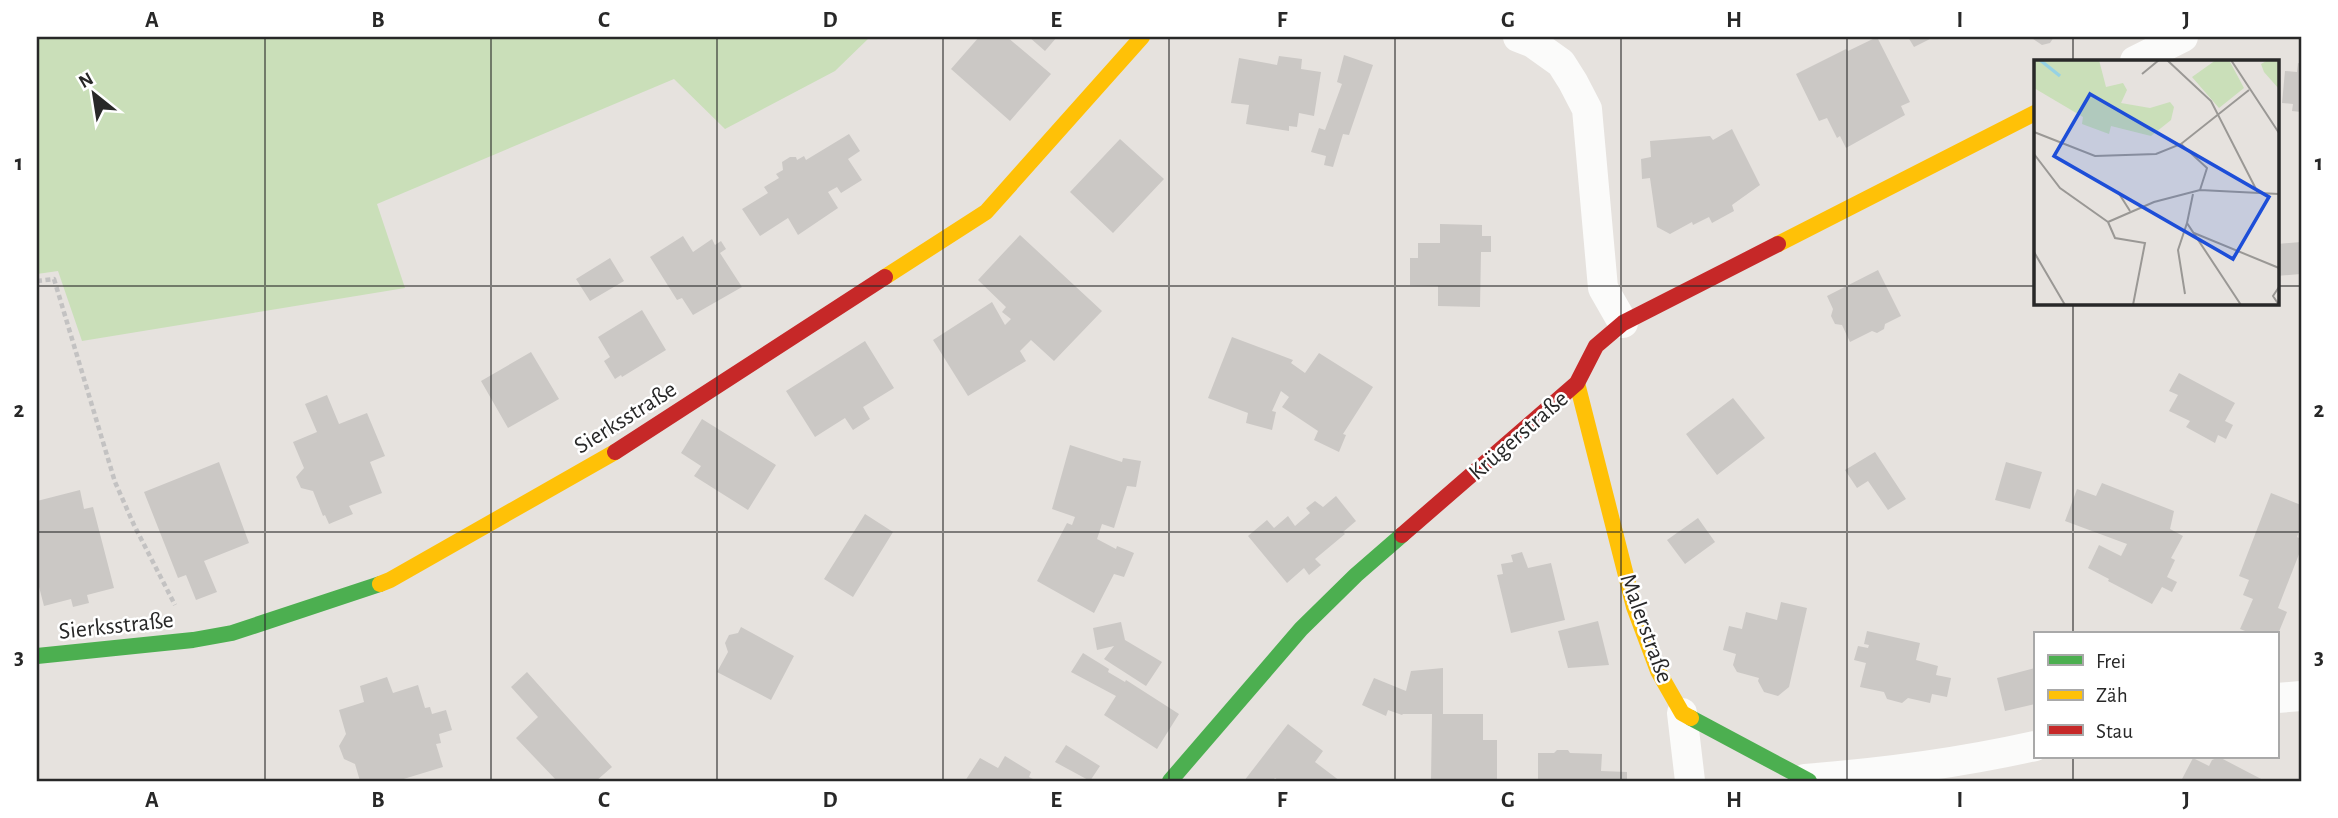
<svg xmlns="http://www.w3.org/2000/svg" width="2338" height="818" font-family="'Alegreya Sans',sans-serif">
<rect width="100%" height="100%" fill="#e6e2de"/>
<!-- green -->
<path fill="#cadfb9" d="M37,37H870L835,71L725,129L674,79L377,204L405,288L82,341L58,271L37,274Z"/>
<!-- building -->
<path fill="#cbc8c5" d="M979,37H1007L1051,74L1010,121L951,69Z
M1029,37H1057L1045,51Z
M1877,37L1910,102L1901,106L1905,115L1846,148L1840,136L1837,138L1827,118L1819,121L1796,74L1846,49L1848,51Z
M1908,37H1934L1914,47Z
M2030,37H2054L2050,43L2042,45Z
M1344,55L1373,65L1349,135L1343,134L1333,167L1324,165L1326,156L1311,152L1319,128L1325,130L1342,84L1337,82Z
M1279,56L1302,59L1301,69L1321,72L1314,116L1299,113L1297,127L1289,126V131L1246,124L1249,105L1231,103L1239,58L1277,65Z
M2298,63L2301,64V112L2292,111L2293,104L2282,103L2285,71L2297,72Z
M1732,129L1760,185L1732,205L1734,211L1712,223L1709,217L1693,225L1692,222L1670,234L1657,227L1650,178L1642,179L1641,159L1651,157L1650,141L1710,136L1713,140Z
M849,134L860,151L848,159L862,180L841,193L837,187L828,192L838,208L798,235L788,218L760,236L742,209L768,193L764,187L779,178L776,174L783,170L782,162L790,157H796L797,160L804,156L806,160Z
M1120,139L1164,179L1113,233L1070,192Z
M1440,224L1482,225V236H1491V252H1481L1480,307L1438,306V286L1410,285V258H1418V243H1440Z
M1020,235L1102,311L1054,361L1031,340L1020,351L1026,361L968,396L933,340L992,302L1005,325L1011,319L1002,312L1006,307L978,280Z
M683,236L693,252L712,239L715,245L721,241L726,249L720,253L742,287L693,315L682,298L677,300L650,257Z
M2301,242V274L2277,276V244Z
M610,258L624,281L590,301L576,279Z
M1878,270L1901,316L1885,324L1884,329L1877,333L1872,331L1850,342L1842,325L1835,324L1831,316L1833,309L1827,296Z
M642,310L666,350L622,377L621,375L615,379L604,361L610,357L598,337Z
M1232,337L1293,360L1291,363L1305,373L1319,353L1373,387L1343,434L1346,435L1339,452L1314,440L1318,431L1282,407L1289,397L1281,391L1272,411L1276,412L1272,430L1246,423L1248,413L1208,398Z
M865,341L894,388L863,407L870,419L853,430L845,418L815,437L786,391Z
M531,352L559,399L508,428L481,381Z
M2179,373L2235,403L2225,421L2233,425L2226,439L2218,435L2215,443L2186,427L2190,421L2169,411L2178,395L2169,391Z
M327,395L339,424L367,413L385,456L370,462L382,493L349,506L353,514L329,524L325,515L323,516L313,491L301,488L296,477L304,468L293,442L317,432L305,404Z
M1733,398L1765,438L1717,475L1686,434Z
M702,419L776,465L748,510L694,476L701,466L681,453Z
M1070,445L1122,462L1123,458L1141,461L1136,487L1127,486L1114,528L1102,524L1097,539L1116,549L1117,546L1134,553L1124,577L1114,574L1094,613L1037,581L1067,523L1072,525L1075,517L1052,509Z
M1875,452L1906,499L1888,510L1868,481L1857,488L1845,470Z
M219,462L249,543L204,561L217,592L196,600L186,575L178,578L144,492Z
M2006,462L2042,472L2030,509L1995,500Z
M2102,483L2174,511L2170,529L2183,536L2171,558L2175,560L2167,577L2177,582L2172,592L2162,587L2152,604L2108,581L2109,579L2088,568L2099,545L2121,556L2127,544L2065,521L2077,489L2096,496Z
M80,490L84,509L93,507L114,588L87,595L89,603L73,607L71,599L44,606L37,579V501Z
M2271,493L2301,505V525L2297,537L2301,539V549L2278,608L2287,612L2278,634H2253L2240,629L2253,599L2243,595L2249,580L2239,576Z
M1336,496L1356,521L1343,532L1345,534L1315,559L1321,565L1309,575L1304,568L1287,583L1248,536L1267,520L1274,528L1288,516L1295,526L1310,513L1306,508L1315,501L1323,507Z
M865,514L893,532L853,597L824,579Z
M1698,518L1715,542L1685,564L1667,540Z
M1522,552L1528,568L1551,563L1565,620L1511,633L1497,575L1503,574L1501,564L1513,562L1511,555Z
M1781,602L1807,608L1789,687L1778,696L1764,692L1758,681L1759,678L1737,672L1733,665L1736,654L1723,650L1729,626L1742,629L1746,612L1777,620Z
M1598,621L1609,665L1568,668L1558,631Z
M1121,622L1125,640L1162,662L1146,686L1104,659L1114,646L1097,650L1093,628Z
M741,627L794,656L771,700L717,672L728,652L725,643L729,635L738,633Z
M1867,631L1920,643L1916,660L1938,666L1936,675L1951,678L1947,697L1932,694L1930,703L1908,698L1902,703L1887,699L1884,692L1860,687L1866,663L1854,660L1858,646L1868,648L1869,645L1864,644Z
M1083,653L1109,669L1108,672L1125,682L1126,680L1179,714L1157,749L1104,715L1116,696L1071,672Z
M1443,668V714H1483V740H1497V781H1431L1432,714H1403L1402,715L1388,710L1386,716L1362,705L1374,678L1406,691L1411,671Z
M2035,668V704L2005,711L1997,678Z
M527,672L612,767L596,781H557L516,738L538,717L511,687Z
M387,677L393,693L418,685L425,708L430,707L432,714L446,710L452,730L439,734L441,743L436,744L443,767L397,781H360L355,764L344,759L339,746L346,734L339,710L364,702L360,686Z
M1288,724L1323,751L1315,762L1340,781H1280L1275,778L1272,781H1244Z
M1066,745L1100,766L1090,781L1055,762Z
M1557,750H1568L1570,753L1602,754L1601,771L1627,772V781H1538V753H1554Z
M1005,756L1031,772L1029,777L1037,781H965L980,758L998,768Z
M2219,757L2265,781H2181L2193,758L2209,766L2212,760Z"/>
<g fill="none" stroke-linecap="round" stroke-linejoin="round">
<!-- path -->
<path stroke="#c3c2c2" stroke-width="4.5" stroke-dasharray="5 3.5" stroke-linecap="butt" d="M37,281L54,279L115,482L134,525L175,605"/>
<!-- street -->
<path stroke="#fbfbfa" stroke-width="30" d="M1518,37L1533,43L1561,63L1573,82L1587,109L1603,288L1623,323
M2135,61L2183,37
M2277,698L2301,696
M1682,713L1690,781
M1805,779C1883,773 1959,763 2035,746"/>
<!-- fast -->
<path stroke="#4caf50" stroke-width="16" d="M37,656L193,640L232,633L380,584
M1691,718L1809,781
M1170,781L1301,629L1356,575L1402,535"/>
<!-- slow -->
<path stroke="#ffc107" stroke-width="16" d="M1778,244L2035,113
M885,277L986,212L1142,37
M1577,383L1634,607L1658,671L1682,713L1691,718
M380,584L390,580L615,452"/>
<!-- jam -->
<path stroke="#c62828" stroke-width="16" d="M615,452L885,277
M1402,535L1577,383L1596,346L1623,323L1778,244"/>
</g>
<!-- grid -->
<path fill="none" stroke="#282828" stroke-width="2" stroke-opacity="0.55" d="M265,37V781M491,37V781M717,37V781M943,37V781M1169,37V781M1395,37V781M1621,37V781M1847,37V781M2073,37V61M37,286H2035M2277,286H2301M2073,303V634M37,532H2301M2073,757V781"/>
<g text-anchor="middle" stroke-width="5" stroke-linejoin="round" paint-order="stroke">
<!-- street labels -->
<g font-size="24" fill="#282828" stroke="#fff">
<text transform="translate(625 417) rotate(-32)" y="8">Sierksstraße</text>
<text transform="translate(1518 435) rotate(-41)" y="8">Krügerstraße</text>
<text transform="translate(116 625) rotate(-6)" y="8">Sierksstraße</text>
<text transform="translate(1647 628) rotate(70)" y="8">Malerstraße</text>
</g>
</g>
<!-- overview -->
<g transform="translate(2034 60)">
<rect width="245" height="245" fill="#e6e2de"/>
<path d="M0,0H65L72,27L89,23L93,30L87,43L116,48L136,42L140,47L137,60L117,76L77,66L75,74L48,64L49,57L0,28ZM182,0H195L210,28L185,48L158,17ZM234,0H245V29L230,12L227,4Z" fill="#cadfb9"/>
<path fill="none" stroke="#96d2e4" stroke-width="3.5" d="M6,0L26,16"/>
<path fill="none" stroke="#9a9895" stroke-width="2" d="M133,0L177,41L224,133M197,0L245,73M108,14L125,0M0,72L61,96L122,94L147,84L215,30M147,84L173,108L166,130M0,94L26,128L74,162M84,132L96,151M159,134L153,163L207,245M74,162L120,142L166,130L245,134M74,162L81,178L111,183L99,245M160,173L245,208M0,192L31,245M245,227L239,236L245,245M151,234L144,190L153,163"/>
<path fill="#1d4ed8" fill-opacity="0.15" stroke="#1d4ed8" stroke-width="3.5" d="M56,34L235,137L199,199L20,96Z"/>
<rect width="245" height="245" fill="none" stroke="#282828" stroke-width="3.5"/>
</g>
<!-- border -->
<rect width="2338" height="818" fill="none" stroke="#ffffff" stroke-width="77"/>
<!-- legend -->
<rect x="2034" y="632" width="245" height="126" fill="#ffffff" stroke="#a9a9a9" stroke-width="2"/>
<rect x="2048" y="655" width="35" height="10" fill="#4caf50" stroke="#a9a9a9" stroke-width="2"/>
<text x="2096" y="668" font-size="21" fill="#282828">Frei</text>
<rect x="2048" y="690" width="35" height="10" fill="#ffc107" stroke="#a9a9a9" stroke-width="2"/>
<text x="2096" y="702" font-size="21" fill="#282828">Zäh</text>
<rect x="2048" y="725" width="35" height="10" fill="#c62828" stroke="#a9a9a9" stroke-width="2"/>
<text x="2096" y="738" font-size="21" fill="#282828">Stau</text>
<!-- north arrow -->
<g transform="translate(94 94) rotate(330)" stroke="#ffffff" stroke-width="5" paint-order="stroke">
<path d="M0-5L12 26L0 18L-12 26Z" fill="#282828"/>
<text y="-10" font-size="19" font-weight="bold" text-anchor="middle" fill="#282828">N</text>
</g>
<rect x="38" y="38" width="2262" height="742" fill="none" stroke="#282828" stroke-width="2.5"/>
<g font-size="23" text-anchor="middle" font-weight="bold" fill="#282828">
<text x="152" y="27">A</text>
<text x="378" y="27">B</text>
<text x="604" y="27">C</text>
<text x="830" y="27">D</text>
<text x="1056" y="27">E</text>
<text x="1282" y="27">F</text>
<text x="1508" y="27">G</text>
<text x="1734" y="27">H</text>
<text x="1960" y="27">I</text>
<text x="2186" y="27">J</text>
<text x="19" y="170">1</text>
<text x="2319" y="170">1</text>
<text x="19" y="417">2</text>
<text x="2319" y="417">2</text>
<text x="19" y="664">3</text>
<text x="2319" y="664">3</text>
<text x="152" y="807">A</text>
<text x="378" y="807">B</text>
<text x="604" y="807">C</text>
<text x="830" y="807">D</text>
<text x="1056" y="807">E</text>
<text x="1282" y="807">F</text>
<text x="1508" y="807">G</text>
<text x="1734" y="807">H</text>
<text x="1960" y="807">I</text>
<text x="2186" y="807">J</text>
</g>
</svg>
